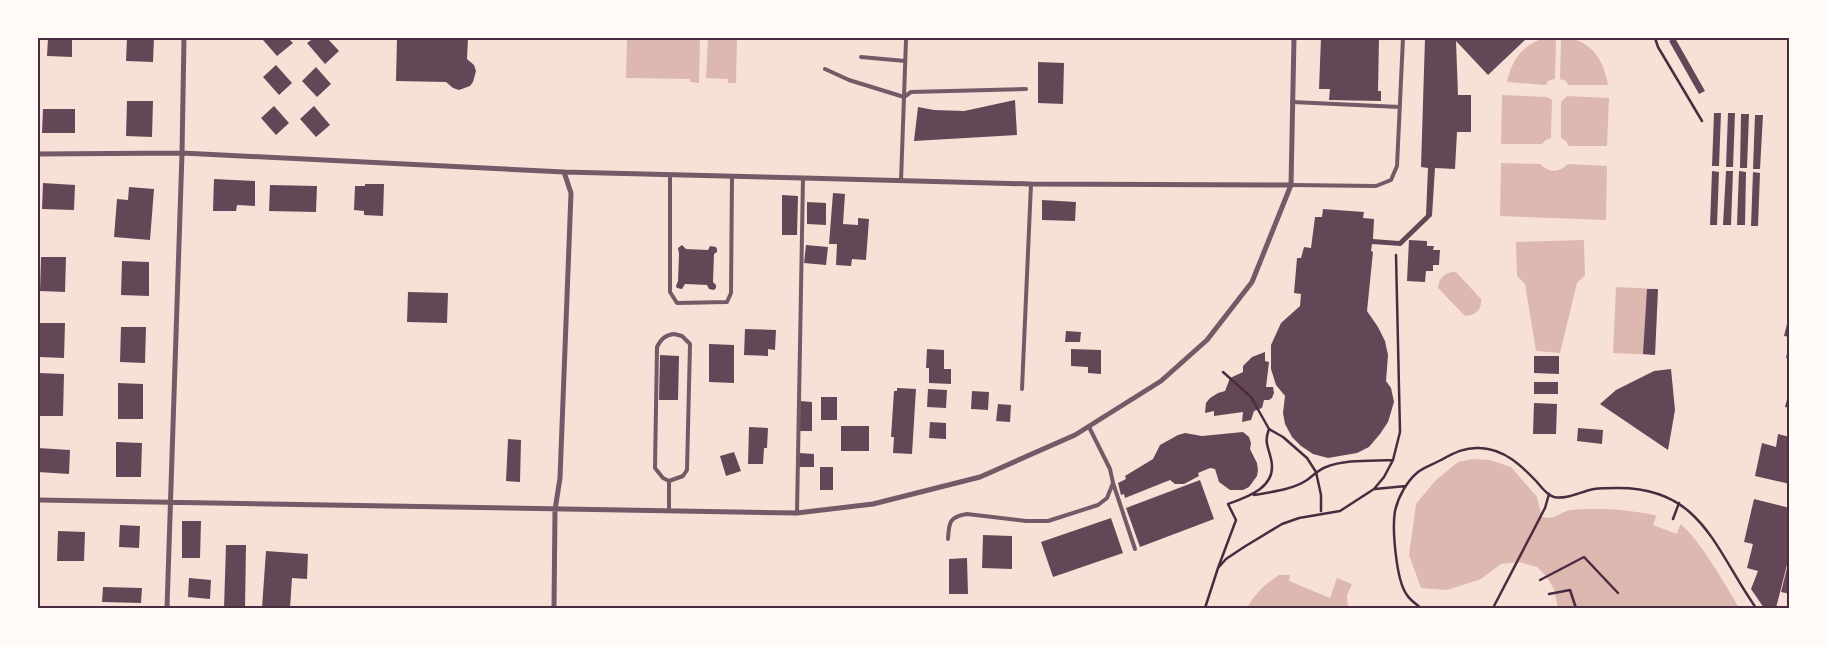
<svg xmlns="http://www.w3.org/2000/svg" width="1827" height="646" font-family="'Nunito Sans',sans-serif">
<rect width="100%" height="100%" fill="#f7e1d7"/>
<!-- water -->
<path fill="#dcb8b0" d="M627,38H700L699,83L690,82V79L626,78Z
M708,38H737L736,83H728V79L706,78Z
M1545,38H1556L1555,79L1548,81L1546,85L1507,82C1512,59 1522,45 1545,38Z
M1561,38C1589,37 1604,59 1608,85H1568L1566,81L1560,79Z
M1502,95L1547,97L1552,100L1551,138L1546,140L1542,144H1501Z
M1567,96L1609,98L1607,146H1569L1566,141L1561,138V102Z
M1501,163L1540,164C1549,173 1559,173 1568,164L1607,166L1606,220L1500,216Z
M1584,240L1585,275L1577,283L1560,353L1536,351L1525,284L1517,276L1516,242Z
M1452,272H1456L1481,299C1482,309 1476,316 1465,316L1438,288C1439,279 1443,274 1452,272Z
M1616,287L1658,289L1655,355L1613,353Z
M1472,459L1490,460L1511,467L1537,497L1542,517C1558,520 1558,512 1571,510C1578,509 1586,509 1594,509C1615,508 1662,513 1680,524C1696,534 1729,590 1739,608H1558L1554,589L1546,576L1537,567L1519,562L1501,564L1481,579L1447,590L1421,588L1409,555L1416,504L1435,481L1458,462Z
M1279,575H1290L1289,581L1330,598L1337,578L1352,584L1347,595L1348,608H1247C1255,594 1265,584 1279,575Z"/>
<!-- pier -->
<path fill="#f7e1d7" d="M1657,514L1681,522L1677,534L1653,525Z"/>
<!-- building -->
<path fill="#644757" d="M48,38H72V57L47,56Z
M127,38H154L153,62L126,61Z
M266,38H288L293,43L277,56L263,40Z
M314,38H327L339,51L325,64L307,43Z
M397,38H468L467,59L474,65L476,71L473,82L470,86L459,90L453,88L446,82L396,81Z
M1321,38H1379L1378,91H1381V101L1329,100L1330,89H1319Z
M1425,38H1527L1488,75L1456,41L1458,95H1471V132H1457L1455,169L1435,168L1432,216L1401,246L1372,244L1371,251L1373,252L1367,311L1378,327L1385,341L1388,355L1386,381L1391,388L1394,402L1388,422L1380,434L1369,447L1357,453L1328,458L1313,454L1301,446L1292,437L1285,424L1283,413L1285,396L1276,385L1271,369V345L1281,323L1300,306L1301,294L1294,293L1297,258H1301L1304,247L1311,248L1315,217H1322L1323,209L1364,212L1363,218L1374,219L1373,239L1399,241L1426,215L1428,168L1421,167Z
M1675,38L1705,91L1699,94L1669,41Z
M1038,62L1064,63L1063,104L1038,103Z
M276,65L292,83L279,95L263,77Z
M316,67L331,84L317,97L302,81Z
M1015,100L1017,135L914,141L918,107L934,110L964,111Z
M127,101H153L152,137L126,136Z
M274,106L289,123L276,135L261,118Z
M314,106L330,125L316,137L300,119Z
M43,109H75V133H42Z
M1714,113H1721L1719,166H1712Z
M1728,113H1735L1733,167H1726Z
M1741,114H1749L1747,168H1740Z
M1755,115H1763L1760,169H1753Z
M1712,171L1719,172L1717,225H1710Z
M1726,171H1733L1731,225H1723Z
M1739,171L1746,172L1745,225H1737Z
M1753,172L1760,173L1758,226H1751Z
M214,179L255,181V206L237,205L236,211H213Z
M43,183L75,185L74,210L42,209Z
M365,184H384L383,216L364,215V211L354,210L355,186H365Z
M270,185L317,186L316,212L269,211Z
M129,187L154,189L150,240L114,237L117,199L128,200Z
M833,193L845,194L843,224L858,225V218L869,219L866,260L852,259L851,266L836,265L837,244H829Z
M782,195L798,196L797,235H782Z
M1042,200L1076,202L1075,221L1042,220Z
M807,202L826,203V225L807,224Z
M1409,240L1427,241V246H1434L1433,250H1440L1439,265H1433V271H1426L1425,282L1407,281Z
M682,245L686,249L708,250L710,246L716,247L717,249V252L714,254L713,282L716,285V288L714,290L709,289L707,285L685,284L682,289L677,288L676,286L678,281L679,254L678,248Z
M806,245L828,247L826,265L804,263Z
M41,257H66L65,292L40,291Z
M122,261L149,262V296L121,295Z
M1647,289H1658L1655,355L1643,354Z
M408,292L448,293L447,323L407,322Z
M1789,316H1790V337L1784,336Z
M40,323H65L64,358L39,357Z
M121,327H146L145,363L120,362Z
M745,329L776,330L775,350L768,349V356L744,355Z
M1066,331L1081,332L1080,342H1065Z
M1789,343H1790V359L1786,358Z
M709,344L734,345V383L709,382Z
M927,349L944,350V369H951V384L929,383V368H926Z
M1071,349L1101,350V374L1088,373V367L1071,366Z
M1265,352V361L1269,362L1266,387H1273L1274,393L1272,398L1269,400H1264L1262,408L1254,411L1251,420L1242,422L1243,412L1214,416V411L1205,413L1206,403L1210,398L1218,393L1225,391L1230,378L1243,372V366L1252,357Z
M660,355L679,356L678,400H659Z
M1534,356H1559V374L1534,373Z
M1671,369L1675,410L1668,450L1600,404L1616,390L1654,371Z
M38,373L64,374L63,416H38Z
M1534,382H1558V394H1534Z
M118,383L143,384V419H118Z
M897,388L916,389L912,454L893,453L894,437H891L894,391H897Z
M928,389L947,390L946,408L927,407Z
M972,391L989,392L988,410L971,409Z
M1789,392H1790V408L1785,407Z
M821,397H837V420H821Z
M800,401L812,402V431H800Z
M1534,403L1557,404L1556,434H1533Z
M998,404L1011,405L1010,422L996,421Z
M930,422L946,423V439L929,438Z
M841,426H869V451H841Z
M749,427L768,428L767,448H764L763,464H748Z
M1578,428L1603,430L1602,444L1577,441Z
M1243,432L1249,437L1251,443L1250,449L1257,463L1258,470L1257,476L1249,487L1243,490H1230L1219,482L1215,469L1210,468L1198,473L1199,476L1184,484H1175L1170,480L1125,498L1124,494L1121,495L1118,483L1126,479L1125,476L1153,459L1160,445L1178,435L1185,433L1202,436Z
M1778,434L1790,437V484L1755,476L1762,443L1776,447Z
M508,439L521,440L520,482L506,481Z
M116,442L142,443L141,477H116Z
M38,448L70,450L69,474L38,472Z
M734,452L741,471L726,476L720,456Z
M799,453L814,454V467H799Z
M820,467H833V490H820Z
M1200,480L1214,519L1140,547L1126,508Z
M1754,499L1790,508V553L1776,608H1764L1751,589L1758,571L1747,568L1753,544L1744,542Z
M1111,518L1123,553L1053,577L1041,542Z
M182,521H201L200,558H182Z
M120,525L140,526L139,548L119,547Z
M58,531L85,532L84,561H57Z
M983,535L1012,536V569L982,568Z
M226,545H246L245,608H224Z
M266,551L308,554L307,579L292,578L290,608H262Z
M967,558L968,594H949V559Z
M1789,560H1790V594L1781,592Z
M189,578L211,580L210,599L188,597Z
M103,587L142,588L141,603L102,602Z"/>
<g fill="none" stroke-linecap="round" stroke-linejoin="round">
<!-- path -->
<path stroke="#4a2c40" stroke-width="2.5" d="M1655,38L1658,47L1702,121
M1223,372L1251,397L1269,429L1283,437L1307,458L1316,472L1321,495V511
M1375,489L1406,486
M1254,495C1271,492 1292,490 1307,480C1314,475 1318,470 1326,467C1345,459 1373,461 1393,460
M1673,519L1679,503
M1218,568L1226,559L1244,547L1282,524L1299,518L1340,511L1374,489L1384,477L1393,460L1400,432L1396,255
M1540,580L1584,557L1618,593
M1549,594L1570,590L1576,608
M1205,608L1218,568L1236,520L1228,504C1248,497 1278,487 1271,459C1268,446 1264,442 1269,429
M1421,608C1416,604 1410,600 1407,595C1396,581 1392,528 1395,511C1398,497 1407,481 1418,472C1424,467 1434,464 1441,460C1454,453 1465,447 1480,448C1504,449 1521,465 1537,482C1541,487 1547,495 1554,497C1566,500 1582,491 1594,489C1601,488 1610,488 1617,488C1702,487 1715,550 1756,608
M1493,608L1545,508L1549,494"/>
<!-- service -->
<path stroke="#755966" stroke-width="4" d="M861,57L905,61
M825,69L849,80L904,97L911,92L1026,89
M1292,102L1400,107
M670,175V292L677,303L727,302L731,293L732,177
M901,181L906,40
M1291,185L1376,186L1391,180L1397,166L1403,38
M674,334L682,336L690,344L687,470L683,476L669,481L663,478L655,468L657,347C661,339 665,335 674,334Z
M1022,389L1031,184
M1113,483L1135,549
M669,511V481
M797,513L803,178
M948,539C949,522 949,517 967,514L1026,521H1048L1098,505L1107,498L1113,483L1110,469L1089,427"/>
<!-- minor -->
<path stroke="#755966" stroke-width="5" d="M38,154L182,153L564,172L803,178L1031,184L1291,185
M38,500L797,513L873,504L980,477L1075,435L1161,381L1207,340L1252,282L1291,185L1294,38
M167,608L182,153L184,38
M554,608L555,510L560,478L571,193L564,172"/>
</g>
<!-- border -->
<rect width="1827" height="646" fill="none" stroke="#fffaf5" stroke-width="78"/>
<rect x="39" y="39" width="1749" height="568" fill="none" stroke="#4a2c40" stroke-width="2"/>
</svg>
